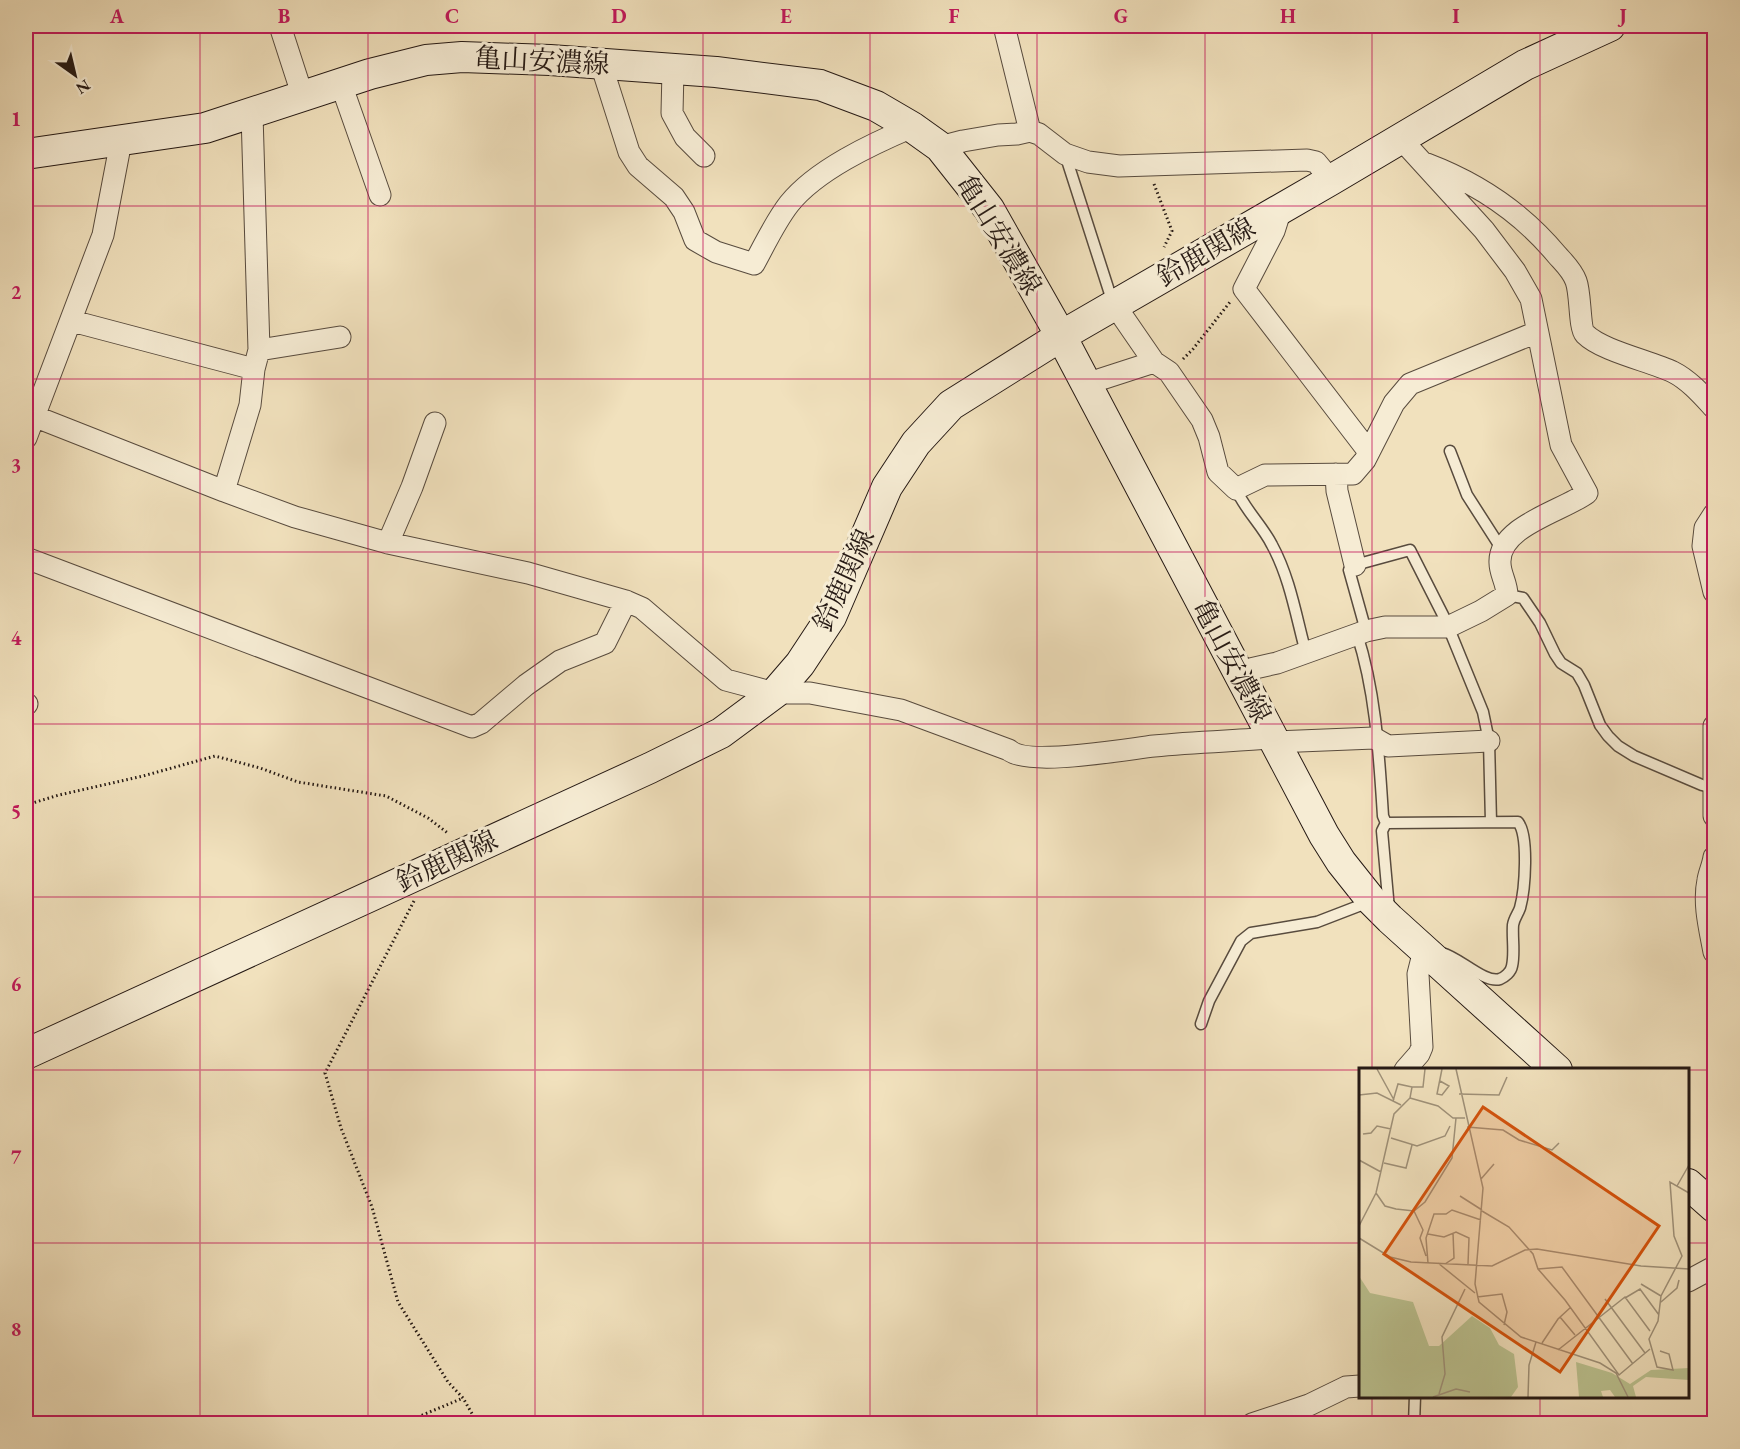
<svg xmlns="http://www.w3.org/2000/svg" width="1740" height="1449" font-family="'EB Garamond','Noto Serif JP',serif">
<rect width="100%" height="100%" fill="#f1e1bd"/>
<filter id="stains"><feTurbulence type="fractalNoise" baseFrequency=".00333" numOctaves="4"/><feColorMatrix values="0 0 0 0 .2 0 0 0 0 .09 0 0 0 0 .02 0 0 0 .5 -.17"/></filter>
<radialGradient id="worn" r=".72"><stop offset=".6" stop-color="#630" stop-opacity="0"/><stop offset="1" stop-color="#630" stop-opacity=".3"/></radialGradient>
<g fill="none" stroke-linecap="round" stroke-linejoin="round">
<defs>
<path id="lane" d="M1065,154L1110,294
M1450,451L1467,495L1501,548
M1236,489C1245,510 1262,525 1272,545C1290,578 1296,616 1306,653
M1507,595L1523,598L1540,623L1555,654L1561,663L1577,673L1584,685L1600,725L1608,736L1618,746L1634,756L1702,785L1714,788
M1366,631L1349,570L1355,565L1410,550L1445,619L1483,712L1489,741L1491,822
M1357,634C1376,693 1379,755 1383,816L1386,823L1382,831L1389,909
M1386,823L1518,822C1529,836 1525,890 1520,908C1518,914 1514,918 1513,925C1512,938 1515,953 1512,966C1511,972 1505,977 1500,979C1485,984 1459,957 1442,953
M1201,1024L1209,1001L1241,941L1251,933L1317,922L1369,902
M1414,1424L1415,1396"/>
<path id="street" d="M280,26L303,97
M1004,26L1030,131
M601,64L629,152L638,166L674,197L684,212L695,240L716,252L754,264C765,244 775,222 789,204C816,170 872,144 912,127
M673,70L672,113L685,137L704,156
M341,84L380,195
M940,147L963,141L998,135L1017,134L1030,131L1039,134L1065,154L1088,162L1119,166L1307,160L1316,162L1331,180
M1427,164C1477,183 1523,214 1557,255C1564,263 1572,270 1576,281C1581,294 1579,327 1585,334C1602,351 1650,361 1673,372C1689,380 1702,395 1714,408
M1281,209L1274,231L1244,289L1369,452
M1123,317L1154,362L1169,372L1202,420L1209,437L1218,472L1236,489L1265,475L1353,474L1365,460L1394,403L1410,384L1537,332
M72,321L254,369
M259,350L340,337
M1086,384L1154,362
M26,413L224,491L295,517L388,543L528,573L626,601L642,608L726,680L775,693H810L901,710L1009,750C1027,767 1127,749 1154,746C1193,742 1233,741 1273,738
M26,438L103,235L121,141
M1336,474L1337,491L1355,565
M224,491L250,405L254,369L259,350L252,114
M1714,514L1705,528L1703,546L1714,592
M388,543L412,487L435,423
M26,558L472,727L481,723L526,685L560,661L605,643L626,601
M1237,672L1277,663L1366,631L1385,627H1448L1481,611L1507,595C1507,583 1500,574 1500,563C1498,526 1563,511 1587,493L1561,445L1531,299L1515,271L1484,230L1401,139
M26,704H27
M1714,726V816
M1275,742L1374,738L1388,746L1489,741
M1714,857C1713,865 1709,873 1708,880C1703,904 1710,930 1714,952
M1405,1070L1419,1054L1422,1047L1418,974L1424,950
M1688,1281L1714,1267
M1252,1424L1309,1405L1346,1387L1360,1386"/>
<path id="secondary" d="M26,154L205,128L370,74L426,60L462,57L550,60L716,72L820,85L876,106L912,127L940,147L989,209L1061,336L1324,835L1341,862L1372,901L1390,919L1557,1070
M26,1054L650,768L721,733L775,693L800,664L831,617L887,487L916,443L951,405L1061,336L1331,180L1525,65L1610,26
M1688,1184L1714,1207"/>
</defs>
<!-- lane casing -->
<use href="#lane" stroke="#584b3e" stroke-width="13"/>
<!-- street casing -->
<use href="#street" stroke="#584b3e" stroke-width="23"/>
<!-- secondary casing -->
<use href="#secondary" stroke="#251914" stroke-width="32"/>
<!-- path -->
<path stroke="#251914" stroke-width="3" stroke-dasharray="1.5 3" stroke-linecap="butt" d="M1154,184L1172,231L1164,247
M1183,359L1193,349L1230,302
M26,805L59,795L143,776L215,756L260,768L298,782L386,796L428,818L449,834
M414,901L325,1073L341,1128L372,1207L398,1302L448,1382L463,1398L478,1424
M401,1424L463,1398"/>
<!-- lane -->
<use href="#lane" stroke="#f6ecd4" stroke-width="10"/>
<!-- street -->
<use href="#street" stroke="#f6ecd4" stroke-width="21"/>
<!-- secondary -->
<use href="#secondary" stroke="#f6ecd4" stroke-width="30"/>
</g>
<!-- grid -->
<path fill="none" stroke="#c2185b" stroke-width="1.5" stroke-opacity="0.55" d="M200,26V1424M368,26V1424M535,26V1424M703,26V1424M870,26V1424M1037,26V1424M1205,26V1424M1372,26V1070M1540,26V1070M26,206H1714M26,379H1714M26,552H1714M26,724H1714M26,897H1714M26,1070H1360M1688,1070H1714M26,1243H1360M1688,1243H1714M1372,1396V1424M1540,1396V1424"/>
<g text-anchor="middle" stroke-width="6" stroke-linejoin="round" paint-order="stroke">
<!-- street labels -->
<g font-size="27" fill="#251914" stroke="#f6ecd4">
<text transform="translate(542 61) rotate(3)" y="9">亀山安濃線</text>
<text transform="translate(999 235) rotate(58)" y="9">亀山安濃線</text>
<text transform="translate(1206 252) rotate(-30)" y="9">鈴鹿関線</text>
<text transform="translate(844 580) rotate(-65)" y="9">鈴鹿関線</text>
<text transform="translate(1232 661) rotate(62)" y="9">亀山安濃線</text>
<text transform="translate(447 861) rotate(-25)" y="9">鈴鹿関線</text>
</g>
</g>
<!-- overview -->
<g transform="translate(1359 1068)">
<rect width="330" height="330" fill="#f1e1bd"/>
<path d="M0,208L11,225L54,234L70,278H80L113,248L131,260L140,277L155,286L159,319L152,329H0ZM217,294L253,305L271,316L292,302L330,300V312L287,309L274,318L277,329H256L251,322L242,323L244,329H220Z" fill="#bbc290"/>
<path fill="none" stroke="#9f9179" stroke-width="1.5" d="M18,1L35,32M97,1L124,120L116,216L120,234L162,269L241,295L257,305L269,329M81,13L90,18L83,27L78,26L83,1M100,26L140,27L148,9M0,27L18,25L42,37M51,30L79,38L94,50H106M34,33L39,16L53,19M108,59L144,62L160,72L193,82L200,75M4,66L12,65L18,58L32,61M32,70L58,78L86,68L91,58M0,92L22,104M25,95L47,100L53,77M122,111L135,96M318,118L330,97M17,125L26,138L37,141L55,143L66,134L93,90L97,50M101,128L123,142M55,143L64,162L61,170L67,188M123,143L150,159L174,186L179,201L206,232L260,307L291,281M0,158L17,125L35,46L51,30L53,19H64L66,1M69,166L85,169L97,164L110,170L109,196M0,170L31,189L52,194L133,198L166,182L178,181L282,198L330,201M69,195L67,170L75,146H87L93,142L122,152M79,195L116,225M86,196L95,190L94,165M179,201L203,199L274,296M282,216L302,228M118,229L143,226L148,244L145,257M266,230L281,221L300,247M246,231L286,285M302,234L318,220L320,212M201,249L216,267M183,275L199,251L212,239M199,282L266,229L291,263M301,283L310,286L314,302L298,299L290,271L299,253L302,228L323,188L315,168L311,114L330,125M80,326L86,306L83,269L106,221M74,329L97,321L111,324M169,329L170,297L177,274"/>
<path fill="#d4530d" fill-opacity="0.15" stroke="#d4530d" stroke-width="3" d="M124,39L300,158L201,304L25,186Z"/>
<rect width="330" height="330" fill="none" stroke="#251914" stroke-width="3"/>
</g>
<!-- margin -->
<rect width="1740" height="1449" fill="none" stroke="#f1e1bd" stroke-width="66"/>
<!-- north arrow -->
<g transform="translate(75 75) rotate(146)" stroke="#f6ecd4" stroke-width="4.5" paint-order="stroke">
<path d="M0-4.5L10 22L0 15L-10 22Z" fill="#251914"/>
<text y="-9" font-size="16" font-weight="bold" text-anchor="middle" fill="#251914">N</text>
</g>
<rect x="33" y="33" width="1674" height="1383" fill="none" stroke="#c2185b" stroke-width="2"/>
<g font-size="20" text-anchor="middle" font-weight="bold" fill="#c2185b">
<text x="117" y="23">A</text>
<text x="284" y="23">B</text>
<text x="452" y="23">C</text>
<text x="619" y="23">D</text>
<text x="786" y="23">E</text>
<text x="954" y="23">F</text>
<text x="1121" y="23">G</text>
<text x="1288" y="23">H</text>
<text x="1456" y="23">I</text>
<text x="1623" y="23">J</text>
<text x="16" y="126">1</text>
<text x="16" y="299">2</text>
<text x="16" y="472">3</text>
<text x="16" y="645">4</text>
<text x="16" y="818">5</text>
<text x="16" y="991">6</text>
<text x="16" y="1164">7</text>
<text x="16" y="1336">8</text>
</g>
<rect width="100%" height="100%" filter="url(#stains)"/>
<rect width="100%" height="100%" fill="url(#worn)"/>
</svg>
